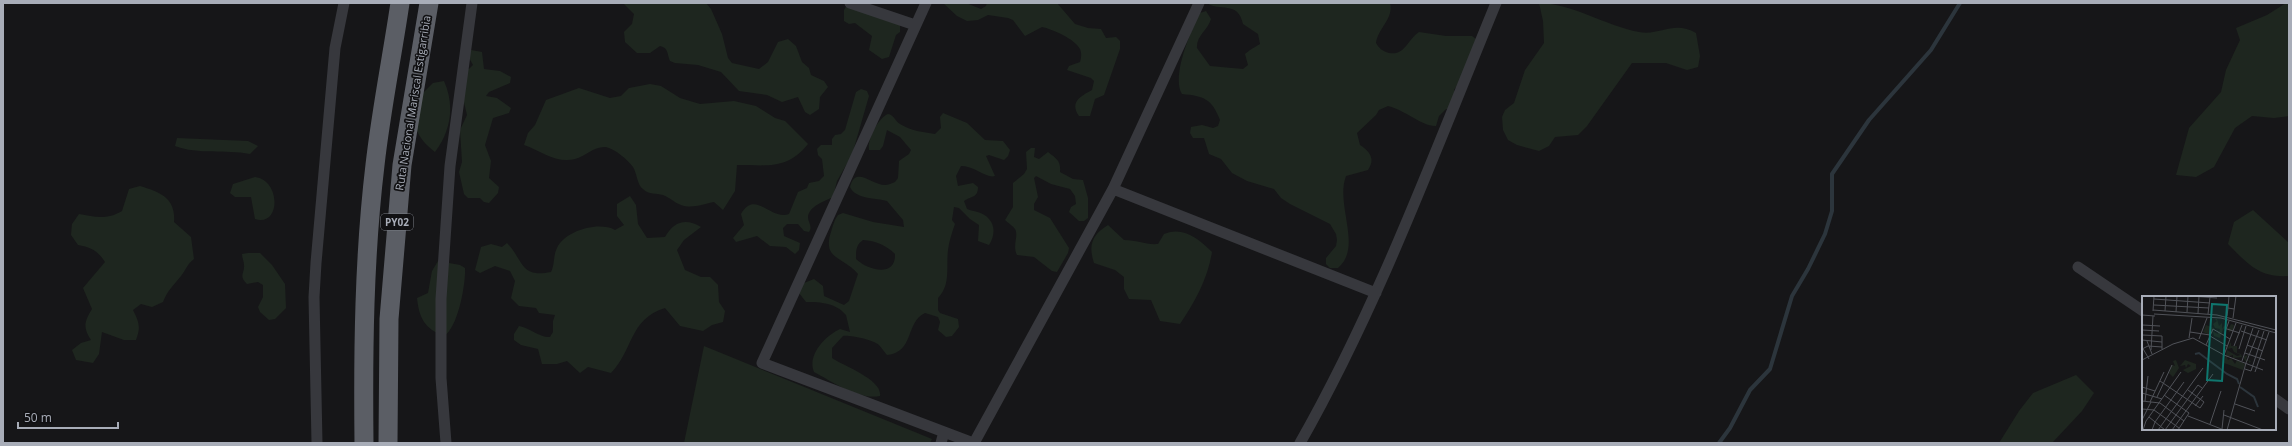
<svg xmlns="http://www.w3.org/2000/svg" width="2292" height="446" font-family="'Open Sans',sans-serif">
<rect width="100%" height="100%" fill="#161618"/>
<!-- green -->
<path fill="#1e261f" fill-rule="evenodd" d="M623,3H706L711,9L722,34L728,58L732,63L759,69L768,62L778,42L788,39L796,46L802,62L809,68L811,75L824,81L828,87L820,97L819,109L810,115L805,112L798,97L782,102L767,95L739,91L721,72L698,65L675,63L670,61C667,55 669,48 660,46L650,53H637L625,42L624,32L632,24L634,14Z
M943,3H966L981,9L986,6L987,3H1057L1075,24L1088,28L1101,29L1106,38L1116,37L1120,41V49L1104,95L1095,99L1090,116H1079C1069,102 1081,96 1092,90L1094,81L1091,78L1067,70L1069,66L1080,62C1081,58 1082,54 1080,49C1075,39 1052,29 1042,27L1025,36L1013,20L1008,18L988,15L978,20L967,21L957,16Z
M1207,3H1390C1394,19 1378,28 1376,43C1379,48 1382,51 1389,53C1405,56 1407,40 1419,32L1446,36H1472L1476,39L1462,78L1454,90V109H1446L1439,116L1436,126C1423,127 1403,109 1388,106L1379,110L1376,115L1357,133L1360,145C1369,151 1376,158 1368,170L1346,176C1335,205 1363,247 1338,268H1330L1326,264V258L1336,246L1337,240L1336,234L1330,224L1290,204L1281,198L1274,189L1247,181L1232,173L1221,159L1209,154L1204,138H1193L1190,133L1191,127L1202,125L1213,128L1218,126L1220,120C1212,99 1204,96 1182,94C1171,77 1191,30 1200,13L1206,11L1211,19C1208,30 1196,36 1197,48L1210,66L1243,69L1248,65L1245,54L1250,50L1260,44L1258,34L1243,24C1238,0 1219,12 1207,3Z
M1539,3C1571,3 1606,26 1639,32C1660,36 1674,20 1696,33L1700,56L1698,67L1687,70L1666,63H1632L1587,126L1578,135L1555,137L1549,146L1539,151L1517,145L1508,140L1503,130L1502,117L1505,110L1514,103L1525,70L1544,43L1543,21Z
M2286,3H2289V116L2274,118L2252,116L2235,128L2214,167L2196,177L2176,175L2189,128L2221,92L2226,70L2240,40L2236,28L2267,15Z
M847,5L900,24V32L896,35L889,57L882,59L869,50L872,36L855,23L849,24L844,21V10Z
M471,50L482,52L484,69L500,71L511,77L510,83L489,92L486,96L497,98L511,108L509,113L493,118L485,145L491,161L489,178L499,187L498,193L489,203L484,202L480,198H468L464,194L459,172L462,162L460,130L467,115L462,94L463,68L469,69L473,65L467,54Z
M444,81C455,105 451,131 435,152C416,137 414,127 412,104L433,83Z
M650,84L661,86L680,98L700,104L734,101L756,106L775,118L785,121L808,144C787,170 768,165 737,165L735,191L723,210L714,202C704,204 692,209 681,205C675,203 669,197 663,195C656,193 649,195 643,189C637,185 637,173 633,167C628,160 615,149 606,147C594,146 586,156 575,159C557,164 541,151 524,145L528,133L535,125L546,100L579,88L610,98L621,96L629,88Z
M861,89L867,91L869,96L852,155L837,181L833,197C825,201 809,206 808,217C808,223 813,226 809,232L804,231L798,224H787L783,228L784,236L800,243L799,250L795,254L786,247L770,246L757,236L736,242L733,238L744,225L741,214C755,189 771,221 789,214L798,192L807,188L809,183L819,181L824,176L822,159L818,155L817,149L821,145H832V139L835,135L841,134L845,130L856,92Z
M943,113L967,123L985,140L1003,141L1010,150L1008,156L1004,160L989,155L986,156L995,176C987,179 973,165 961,166L956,176L958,186L973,183L978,187C978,198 971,196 964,201L967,209C972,211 981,212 986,216C996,224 995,236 989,245L978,241L979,225L970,219L959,208L954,207L952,220L955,224C952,233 949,241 948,250C946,267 951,285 938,298V310L940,313L958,319L959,327L952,336L946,337L938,330L940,322L938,317L925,313C905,322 915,352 887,355C884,352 882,348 879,345C873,340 851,335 843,336L832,348V358C844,366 883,380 880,396C858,400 833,382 814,372C807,355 825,336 840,329L850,332L846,315C836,303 821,302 806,302L799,293L804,283L814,279L823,286L824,296L844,305L849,301L858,274C843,256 822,260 831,232C833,226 834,220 838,215L843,213L873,222L904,227L903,220L887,201C876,198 855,199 850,187C855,165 872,185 885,185C888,185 892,183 895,182L898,178L899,161L909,154L911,150L900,137L887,130L883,146L880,150H869C867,140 878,118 888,114C894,115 895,121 900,124C911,131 923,132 935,134L941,128L940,117ZM863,240C876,241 886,245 895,254C896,278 867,270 856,259C856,250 856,245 863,240Z
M177,138L248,141L258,146L250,154C225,149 199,155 175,146Z
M1031,148H1035L1034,157L1039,159L1048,152C1057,159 1061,161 1060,172L1073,179L1083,180L1088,198V218L1084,221H1079L1069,212L1071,207L1076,204L1075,196L1070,189L1051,184L1036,176L1034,178L1038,197L1034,204V210L1050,218L1069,248L1068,253L1057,272L1052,271L1034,257L1017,255C1012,245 1019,236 1015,229C1013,226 1008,223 1005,220L1013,207V183L1024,174L1027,169L1026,152Z
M255,177C281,180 281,227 255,219L251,197H235L230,193L233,184Z
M140,186C160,192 176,198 174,222L191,237L194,259C187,264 186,270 181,276C173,286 167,291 163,302L152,307L141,304L133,310C139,322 141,327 136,340H124L102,332L99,354L93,363L76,360L72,350L81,343L91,340C83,328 84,322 92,309L83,288L105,262C98,251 91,247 78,245L71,235L72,224L79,214C95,217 107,220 122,211L129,189Z
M630,196L636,205L638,224L647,238L665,237C674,221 686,218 701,227L684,240L677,250L685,270L701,277H710L718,285L719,302L725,311L723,322L712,325L703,331L680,326L665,308C629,319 633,351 611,373L588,367L580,373L567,361L557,364H542L538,349L521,345L514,340V334L519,326C530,328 540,338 550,337L553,332V321L555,315L539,313L536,308L519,306L511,298L515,281L510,271L495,266L480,273L475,270L481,247L491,244L502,247L507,243C524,261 520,278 551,272C555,264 553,256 557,248C565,231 598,221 615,230L624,225L617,216V204Z
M2253,210L2289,243V276C2259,278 2248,264 2228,244L2234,222Z
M1108,225L1124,240C1137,240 1146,245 1158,244L1164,234C1183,226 1198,238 1212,252C1208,278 1195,302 1180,324L1160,321L1151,300L1129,299L1124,289V277L1115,270L1094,263C1088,245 1092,235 1108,225Z
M248,253H260L272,265L285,284L286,308L275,319L269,320L260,312L258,307L263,297V285L258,282L247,284C238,276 245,273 244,265C244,261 242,258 242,254Z
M438,261L460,265L465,268C466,283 458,328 444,336C425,329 419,318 417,298L428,293L432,271Z
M704,346L932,439L930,443H684Z
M2076,375L2094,393L2082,411L2052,443H1999L2019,411L2033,393Z"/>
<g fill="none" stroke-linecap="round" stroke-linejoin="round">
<!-- stream -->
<path stroke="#2c353c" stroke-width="4" d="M1719,443L1730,428L1750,390L1770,369L1792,296L1808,269L1825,234L1832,211V174L1869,120L1931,50L1960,3"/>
<!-- minor -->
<path stroke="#37383d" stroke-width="11" d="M850,3L915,25
M926,3L762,363L973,443
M1113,189L1376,293
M2078,267L2143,311
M2275,399L2289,409
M317,443L314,297L316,263L335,48L344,3
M446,443L441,378V299L450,166L472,3
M941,443L944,432
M974,443L1113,189L1199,3
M1300,443C1379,304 1435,151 1496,3"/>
<!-- trunk -->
<path stroke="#5b5e65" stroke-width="19" d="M364,443C363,350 364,257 375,165C381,111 392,57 400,3
M388,443L389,319L402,165L429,3"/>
</g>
<g text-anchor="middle" stroke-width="3.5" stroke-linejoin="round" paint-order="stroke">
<!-- shield labels -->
<rect fill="#111113" stroke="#7b7e86" stroke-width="1" x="381" y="214" width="32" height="16" rx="3"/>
<g font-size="10" font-weight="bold" fill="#a8adb8">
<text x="397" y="226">PY02</text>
</g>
<!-- street labels -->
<g font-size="11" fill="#a8adb8" stroke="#111113">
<text transform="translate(413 103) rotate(-81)" y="4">Ruta Nacional Mariscal Estigarribia</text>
</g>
</g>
<!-- overview -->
<g transform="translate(2142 296)">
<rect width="134" height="134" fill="#161618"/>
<path d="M73,23H75L77,30L80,27V33L82,30L87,32L89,28L92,29L91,34L87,36L85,31L81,33L78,42L72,40L71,36L68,39L61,36L64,29L72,32L70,35L76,38L75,33L77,36L78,33L73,32L71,28L75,25ZM89,46V50H95V57L99,58L100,61L106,59L104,63L109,65L107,67V64L104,66L101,61L91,62V59L85,61L86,64L89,62L93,68L95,64L103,68L101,74L82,67L85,54L95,60L99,59L92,56L90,52L85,53ZM34,64L37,72L31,81L27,77L30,69L33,70L31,65ZM43,64L54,68V73L46,77L41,74L49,70L46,68L44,72L43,69L38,70Z" fill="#1e261f"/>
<path fill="none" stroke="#2c353c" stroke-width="2" d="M53,58L57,57L85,78L95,83L97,88M98,91L112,101L116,111"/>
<path fill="none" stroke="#505258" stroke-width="1" d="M48,0L75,2M12,3L68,7M12,9L67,12M86,12L87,0M11,14L75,19L134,34M11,15L12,0M23,15L24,0M34,16L35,0M45,16L46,0M56,17L57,0M12,18L79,22L134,37M66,18L68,1M0,19L13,20M85,20L86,12L92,13M91,22L94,0M0,29L18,30M85,33L98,37M0,34L17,35M99,35L125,44M48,36L68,39M0,39L20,40V53M82,39L87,25M68,40L85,50M47,42L50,22M57,43L65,22M0,44L20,46M5,45L10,58M64,49L71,33L88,43M105,49L121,55M92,50L100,29M0,51L7,63M0,53L6,50L20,51M97,53L104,30M9,54L11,20M103,57L123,64M82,59L94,27M0,64L31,48L51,42L82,59L121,74M100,65L111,32M103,73L109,75L122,35M113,76L127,36M18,85L58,112L62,106L46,94M0,91L13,95M0,97L20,103M22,99L47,117L36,134M15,101L30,69M0,105L18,107L42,125M3,105L6,80M8,106L22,76M93,108L113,115M53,110L61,100M0,113L12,114L37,132M82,119L121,134M46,120L82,134M7,121L23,134M0,124L9,106M68,128L79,95M80,133L82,114M1,134L4,125L39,76M10,134L13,126L42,86M16,134L61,72M23,134L56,89L60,92M30,134L71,78M85,134L104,67L117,34"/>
<path fill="#0f766e" fill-opacity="0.15" stroke="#0f766e" stroke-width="2" d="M70,8L85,9L80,85L65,84Z"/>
<rect width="134" height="134" fill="none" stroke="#a8adb8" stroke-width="2"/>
</g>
<!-- border -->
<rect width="2292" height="446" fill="none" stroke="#a8adb8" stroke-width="8"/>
<!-- scale -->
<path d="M18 422v6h100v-6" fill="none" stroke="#a8adb8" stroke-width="2"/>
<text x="24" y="422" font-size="12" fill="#a8adb8" stroke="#111113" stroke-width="3" paint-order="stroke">50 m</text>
</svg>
